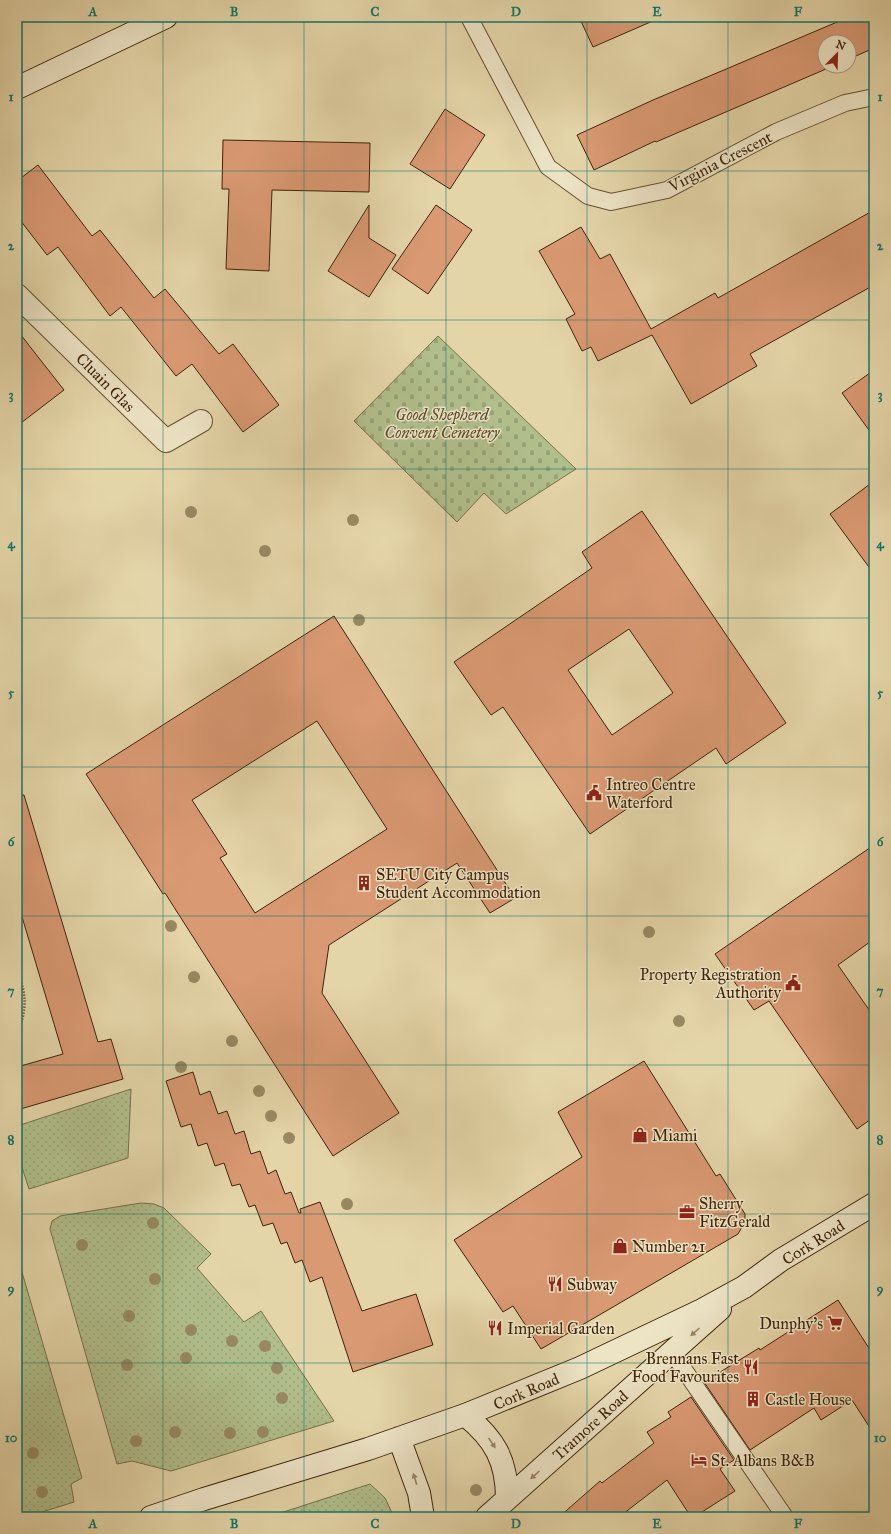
<svg xmlns="http://www.w3.org/2000/svg" width="891" height="1534" font-family="'IM FELL Great Primer',serif">
<defs>
<pattern id="grass-dots" width="8" height="8" patternUnits="userSpaceOnUse"><rect width="8" height="8" fill="#b0be8b"/><path d="M2 2h.1M6 6h.1" fill="none" stroke="#98a376" stroke-width="1.8" stroke-linecap="round"/></pattern>
<pattern id="cemetery-stones" width="16" height="16" patternUnits="userSpaceOnUse"><rect width="16" height="16" fill="#b0be8b"/><path d="M2 7V4a2 2 0 0 1 4 0v3zM10 15v-3a2 2 0 0 1 4 0v3z" fill="#98a376"/></pattern>
</defs>
<rect width="100%" height="100%" fill="#e4d5a8"/>
<filter id="stains"><feTurbulence type="fractalNoise" baseFrequency=".005" numOctaves="4"/><feColorMatrix values="0 0 0 0 .2 0 0 0 0 .09 0 0 0 0 .02 0 0 0 .5 -.17"/></filter>
<radialGradient id="worn" r=".72"><stop offset=".6" stop-color="#630" stop-opacity="0"/><stop offset="1" stop-color="#630" stop-opacity=".3"/></radialGradient>
<!-- grass -->
<path fill="url(#grass-dots)" stroke="#77704a" d="M131,1089L128,1158L29,1189L17,1152V1126Z
M141,1203L154,1204L164,1208L211,1254L197,1268L244,1322L261,1311L334,1421L171,1471L132,1461L117,1464L50,1229L52,1221L60,1216Z
M17,1255L82,1478L71,1484L74,1502L26,1517H17Z
M370,1484L385,1498L394,1517H268Z"/>
<!-- cemetery -->
<path fill="url(#cemetery-stones)" stroke="#77704a" d="M438,336L576,469L506,514L484,493L457,522L354,421Z"/>
<!-- building -->
<path fill="#d99973" stroke="#3e2308" fill-rule="evenodd" d="M579,17H662L593,47Z
M849,17H874V48L849,59V42H825V66H833L656,142L655,141L594,170L577,135L653,100Z
M445,109L485,135L450,189L410,164Z
M223,140L370,143L369,192L272,190L269,271L226,269L229,189H222Z
M38,165L92,236L100,230L154,298L165,289L219,354L233,344L279,405L243,432L192,364L176,376L121,307L110,316L58,247L47,255L17,216V181Z
M369,205V238L396,255L369,297L328,271Z
M436,205L472,230L428,294L392,269Z
M874,210V285L750,354L757,366L691,404L652,335L598,361L591,347L582,351L566,319L575,314L539,251L581,227L600,259L610,254L651,329L715,293L718,298Z
M17,330L64,390L17,426Z
M874,370V437L842,393Z
M874,481V574L830,514Z
M642,511L786,723L726,764L716,748L590,834L503,707L491,715L454,662L592,568L582,552ZM629,629L673,693L612,735L568,670Z
M334,616L515,898L490,913L457,863L329,945L322,993L399,1113L333,1156L165,893L163,894L86,774ZM317,721L387,829L255,913L220,858L227,854L192,800Z
M24,795L98,1042L111,1039L123,1079L17,1110V1067L63,1054L17,900V796Z
M874,845V939L838,965L874,1017V1117L857,1129L769,1001L754,1010L715,954Z
M644,1061L716,1176L720,1174L745,1214V1222L738,1234L541,1349L513,1306L503,1312L454,1240L582,1157L558,1112Z
M193,1072L200,1095L210,1091L218,1114L227,1111L235,1134L244,1131L251,1154L260,1151L268,1174L276,1170L285,1194L291,1192L299,1213H301L300,1209L320,1202L362,1311L416,1294L433,1345L353,1372L322,1277L310,1282L302,1260L295,1263L287,1242L281,1244L273,1223L263,1226L255,1205L249,1207L240,1184L232,1186L224,1163L215,1166L207,1143L198,1146L191,1124L181,1127L166,1081Z
M838,1300L874,1356V1434L852,1400L821,1420L814,1408L750,1450L704,1382L759,1348L760,1350Z
M691,1397L734,1460L720,1469L735,1491L694,1517H691L667,1480L619,1517H559L600,1481L602,1483L654,1443L647,1432L671,1417L668,1412Z"/>
<g fill="none" stroke-linecap="round" stroke-linejoin="round">
<defs>
<path id="lane" d="M469,17L548,167L588,196L611,202L667,190L776,132L845,103L874,97
M672,1352L785,1517"/>
<path id="street" d="M17,295L166,441L201,421"/>
<path id="secondary" d="M17,88L166,17
M465,1415C495,1439 507,1461 507,1499
M399,1438L419,1493L423,1517
M151,1517L204,1499L368,1449L465,1415L580,1368L702,1310L744,1287L781,1260L874,1204
M487,1517L720,1309"/>
</defs>
<!-- lane casing -->
<use href="#lane" stroke="#685030" stroke-width="18"/>
<!-- street casing -->
<use href="#street" stroke="#685030" stroke-width="24"/>
<!-- secondary casing -->
<use href="#secondary" stroke="#3e2308" stroke-width="24"/>
<!-- path -->
<path stroke="#3e2308" stroke-width="2.5" stroke-dasharray="1 2" stroke-linecap="butt" d="M17,975C29,993 25,1016 17,1034
M17,1204L20,1216"/>
<!-- lane -->
<use href="#lane" stroke="#ede4c6" stroke-width="16"/>
<!-- street -->
<use href="#street" stroke="#ede4c6" stroke-width="22"/>
<!-- secondary -->
<use href="#secondary" stroke="#ede4c6" stroke-width="22"/>
</g>
<!-- trees -->
<g fill="#988962">
<circle cx="191" cy="512" r="6"/>
<circle cx="353" cy="520" r="6"/>
<circle cx="265" cy="551" r="6"/>
<circle cx="359" cy="620" r="6"/>
<circle cx="171" cy="926" r="6"/>
<circle cx="649" cy="932" r="6"/>
<circle cx="194" cy="977" r="6"/>
<circle cx="679" cy="1021" r="6"/>
<circle cx="232" cy="1041" r="6"/>
<circle cx="181" cy="1067" r="6"/>
<circle cx="259" cy="1091" r="6"/>
<circle cx="271" cy="1116" r="6"/>
<circle cx="289" cy="1138" r="6"/>
<circle cx="347" cy="1204" r="6"/>
<circle cx="153" cy="1223" r="6"/>
<circle cx="82" cy="1245" r="6"/>
<circle cx="155" cy="1279" r="6"/>
<circle cx="129" cy="1316" r="6"/>
<circle cx="191" cy="1330" r="6"/>
<circle cx="232" cy="1341" r="6"/>
<circle cx="265" cy="1346" r="6"/>
<circle cx="186" cy="1358" r="6"/>
<circle cx="127" cy="1365" r="6"/>
<circle cx="277" cy="1368" r="6"/>
<circle cx="282" cy="1398" r="6"/>
<circle cx="175" cy="1432" r="6"/>
<circle cx="263" cy="1432" r="6"/>
<circle cx="230" cy="1433" r="6"/>
<circle cx="136" cy="1441" r="6"/>
<circle cx="33" cy="1453" r="6"/>
<circle cx="476" cy="1490" r="6"/>
<circle cx="42" cy="1492" r="6"/>
</g>
<!-- one-way arrows -->
<defs><path id="oneway-solid" d="M-6-.8H1V-3.2L6.5 0L1 3.2V.8H-6Z"/></defs>
<g fill="#968467">
<use href="#oneway-solid" transform="translate(695 1332) rotate(138)"/>
<use href="#oneway-solid" transform="translate(492 1443) rotate(56)"/>
<use href="#oneway-solid" transform="translate(535 1475) rotate(138)"/>
<use href="#oneway-solid" transform="translate(415 1479) rotate(-107)"/>
</g>
<!-- grid -->
<path fill="none" stroke="#0f766e" stroke-width="1" stroke-opacity="0.55" d="M163,17V1517M304,17V1517M446,17V1517M587,17V1517M728,17V1517M17,171H874M17,320H874M17,469H874M17,618H874M17,767H874M17,916H874M17,1065H874M17,1214H874M17,1363H874"/>
<!-- icons -->
<defs>
<symbol id="civic-bare" viewBox="-9 -9 18 18"><path d="M-.6-6.5H3V-4.5H.6V-3L4-1V1h2V6H-6V1h2V-1L-.6-3ZM-1.2 2.5V6h2.4V2.5Z" fill="#8f2418" stroke="#ede4c6" stroke-width="2.5" paint-order="stroke"/></symbol>
<symbol id="building-bare" viewBox="-9 -9 18 18"><path d="M-4-6H4V6H1V3H-1V6H-4ZM-2.5-4.3h1.7v1.8h-1.7ZM.8-4.3h1.7v1.8H.8ZM-2.5-1h1.7V.8h-1.7ZM.8-1h1.7V.8H.8Z" fill="#8f2418" stroke="#ede4c6" stroke-width="2.5" paint-order="stroke"/></symbol>
<symbol id="shop-bare" viewBox="-9 -9 18 18"><path d="M-5-2.5h2.3a2.7 3.5 0 0 1 5.4 0H5L5.5 6h-11ZM-1.5-2.5h3a1.5 2.3 0 0 0-3 0Z" fill="#8f2418" stroke="#ede4c6" stroke-width="2.5" paint-order="stroke"/></symbol>
<symbol id="office-bare" viewBox="-9 -9 18 18"><path d="M-6-3h4V-5.5h4V-3h4V5H-6ZM-1-4.5V-3h2v-1.5ZM-6 0V1H6V0Z" fill="#8f2418" stroke="#ede4c6" stroke-width="2.5" paint-order="stroke"/></symbol>
<symbol id="restaurant-bare" viewBox="-9 -9 18 18"><path d="M-5-6h1v4h1v-4h1v4h1v-4h1v5L-1.5 .5V6h-2V.5L-5-1ZM5-6V6H3V1.5H1.5Q1.5-4 5-6Z" fill="#8f2418" stroke="#ede4c6" stroke-width="2.5" paint-order="stroke"/></symbol>
<symbol id="supermarket-bare" viewBox="-9 -9 18 18"><path d="M-6-5.5h2.5l.6 2H6L4.5 2H-2.5L-4.4-4H-6ZM-1.5 3.2a1.3 1.3 0 1 0 .1 0ZM3 3.2a1.3 1.3 0 1 0 .1 0Z" fill="#8f2418" stroke="#ede4c6" stroke-width="2.5" paint-order="stroke"/></symbol>
<symbol id="hotel-bare" viewBox="-9 -9 18 18"><path d="M-6-4.5h1.5V1H6V5H4.5V3h-9V5H-6ZM-4 0a1.8 1.8 0 1 1 3.6 0ZM.5 0V-2.5h3Q6-2.5 6 0Z" fill="#8f2418" stroke="#ede4c6" stroke-width="2.5" paint-order="stroke"/></symbol>
</defs>
<g fill-rule="evenodd">
<use href="#civic-bare" x="583" y="782" width="22" height="22"/>
<use href="#building-bare" x="353" y="872" width="22" height="22"/>
<use href="#civic-bare" x="782" y="972" width="22" height="22"/>
<use href="#shop-bare" x="629" y="1124" width="22" height="22"/>
<use href="#office-bare" x="676" y="1201" width="22" height="22"/>
<use href="#shop-bare" x="609" y="1235" width="22" height="22"/>
<use href="#restaurant-bare" x="544" y="1273" width="22" height="22"/>
<use href="#supermarket-bare" x="824" y="1312" width="22" height="22"/>
<use href="#restaurant-bare" x="484" y="1317" width="22" height="22"/>
<use href="#restaurant-bare" x="740" y="1356" width="22" height="22"/>
<use href="#building-bare" x="742" y="1388" width="22" height="22"/>
<use href="#hotel-bare" x="688" y="1449" width="22" height="22"/>
</g>
<g text-anchor="middle" stroke-width="3" stroke-linejoin="round" paint-order="stroke">
<!-- street labels -->
<g font-size="16" fill="#3e2308" stroke="#ede4c6">
<text transform="translate(720 161) rotate(-27)" y="6">Virginia Crescent</text>
<text transform="translate(106 382) rotate(45)" y="6">Cluain Glas</text>
<text transform="translate(813 1242) rotate(-32)" y="6">Cork Road</text>
<text transform="translate(526 1391) rotate(-23)" y="6">Cork Road</text>
<text transform="translate(590 1425) rotate(-42)" y="6">Tramore Road</text>
</g>
<!-- park labels -->
<g font-size="16" font-style="italic" fill="#5a4a29" stroke="#ede4c6">
<text x="442" y="420">Good Shepherd<tspan x="442" dy="18">Convent Cemetery</tspan></text>
</g>
<!-- poi labels -->
<g font-size="16" fill="#3e2308" stroke="#ede4c6" text-anchor="start">
<text x="606" y="790">Intreo Centre<tspan x="606" dy="18">Waterford</tspan></text>
<text x="376" y="880">SETU City Campus<tspan x="376" dy="18">Student Accommodation</tspan></text>
<text x="781" y="980" text-anchor="end">Property Registration<tspan x="781" dy="18">Authority</tspan></text>
<text x="652" y="1141">Miami</text>
<text x="699" y="1209">Sherry<tspan x="699" dy="18">FitzGerald</tspan></text>
<text x="632" y="1252">Number 21</text>
<text x="567" y="1290">Subway</text>
<text x="823" y="1329" text-anchor="end">Dunphy's</text>
<text x="507" y="1334">Imperial Garden</text>
<text x="739" y="1364" text-anchor="end">Brennans Fast<tspan x="739" dy="18">Food Favourites</tspan></text>
<text x="765" y="1405">Castle House</text>
<text x="711" y="1466">St. Albans B&amp;B</text>
</g>
</g>
<!-- margin -->
<rect width="891" height="1534" fill="none" stroke="#e4d5a8" stroke-width="44"/>
<!-- north arrow -->
<g transform="translate(837 54) rotate(23)"><circle r="19" fill="#ede4c6" stroke="#a7977a"/>
<path d="M0-3L7 15L0 10L-7 15Z" fill="#8f2418"/>
<text y="-6" font-size="11" font-weight="bold" text-anchor="middle" fill="#3e2308">N</text>
</g>
<rect x="22" y="22" width="847" height="1490" fill="none" stroke="#0f766e" stroke-width="1.5"/>
<g font-size="13" text-anchor="middle" font-weight="bold" fill="#0f766e">
<text x="93" y="16">A</text>
<text x="234" y="16">B</text>
<text x="375" y="16">C</text>
<text x="516" y="16">D</text>
<text x="657" y="16">E</text>
<text x="798" y="16">F</text>
<text x="11" y="101">1</text>
<text x="880" y="101">1</text>
<text x="11" y="250">2</text>
<text x="880" y="250">2</text>
<text x="11" y="399">3</text>
<text x="880" y="399">3</text>
<text x="11" y="548">4</text>
<text x="880" y="548">4</text>
<text x="11" y="697">5</text>
<text x="880" y="697">5</text>
<text x="11" y="846">6</text>
<text x="880" y="846">6</text>
<text x="11" y="995">7</text>
<text x="880" y="995">7</text>
<text x="11" y="1144">8</text>
<text x="880" y="1144">8</text>
<text x="11" y="1293">9</text>
<text x="880" y="1293">9</text>
<text x="11" y="1442">10</text>
<text x="880" y="1442">10</text>
<text x="93" y="1528">A</text>
<text x="234" y="1528">B</text>
<text x="375" y="1528">C</text>
<text x="516" y="1528">D</text>
<text x="657" y="1528">E</text>
<text x="798" y="1528">F</text>
</g>
<rect width="100%" height="100%" filter="url(#stains)"/>
<rect width="100%" height="100%" fill="url(#worn)"/>
</svg>
